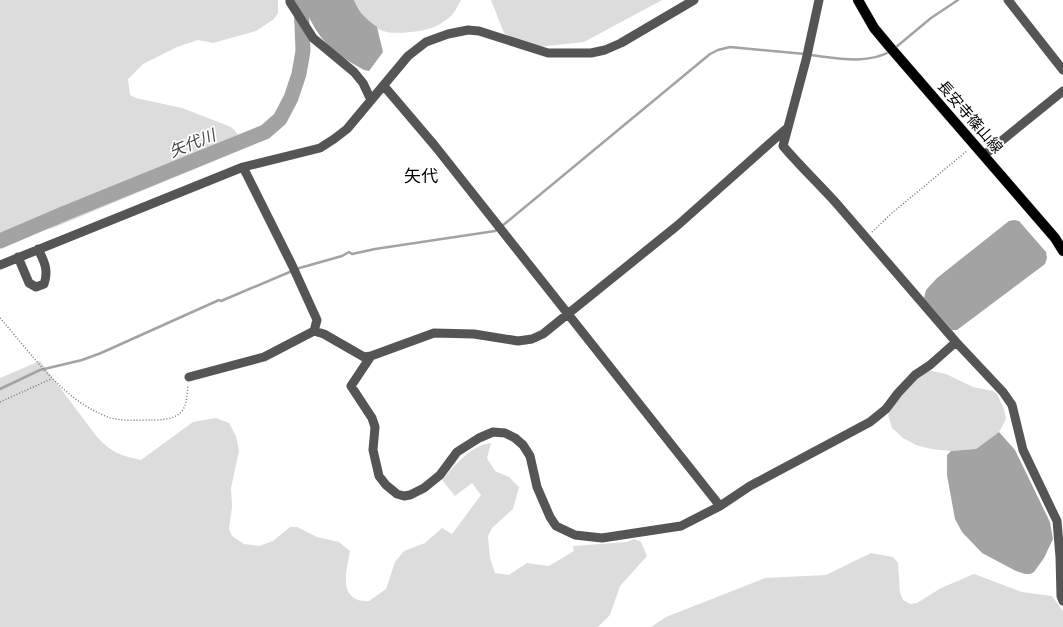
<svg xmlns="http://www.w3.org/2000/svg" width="1063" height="627" font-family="Commissioner,'Noto Sans JP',sans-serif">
<rect width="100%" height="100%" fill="#fff"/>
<!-- green -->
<path fill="#dcdcdc" d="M0,0H278V13L274,19L256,31L213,43L198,40L177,47L143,64L128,79L130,95L136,98L182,108L231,127C246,139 237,147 226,156L53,228L0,241Z
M354,0H461C458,5 455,12 451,16C446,20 441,24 436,26C425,32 394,35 383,31C370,26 359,13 354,0Z
M491,0H662L584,42L538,47L510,37L504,33Z
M40,361L97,437C113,453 119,455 141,460L193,422L216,418L229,423L236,436L239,451L231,488L232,507L229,529L232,536L244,544L259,546L273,541L290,527H297L317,537L339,542L350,551C348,565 339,591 356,599C359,601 365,601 369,601L386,589L395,562L404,551L425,543L442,528L452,534L481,495L472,483L455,496L442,480C456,465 469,446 491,443L487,458L495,471L509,477L519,487L513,509L492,528L488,536L490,558L495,573L509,575L527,563L549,566L574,551L573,546L627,542L634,539L641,542L647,556L620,586L610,615L598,627H0V378Z
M927,370L946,374L973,387L993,391L997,394L1004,409L1006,419L999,432L976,449L951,451L931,449L916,445L903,438L892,428L888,415L899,396Z
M871,553L893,557L898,563L900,593L903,600L910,604L917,603L941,588L974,574L1022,592L1052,596L1063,611V627H651L666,617L765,578L826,575Z"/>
<!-- water -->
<path fill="#a3a3a3" d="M304,0H354C359,13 366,19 377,27L383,52L369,71L364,70C341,57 325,47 312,23C308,15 304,9 304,0Z
M1014,220L1019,221L1046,252L1047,258L1045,264L957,330H952L924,298L926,290L937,278L1009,221Z
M999,432L1015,450L1050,522L1053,539L1044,558L1034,572L1030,574H1025L1016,571L982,553L962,532L955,519L947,475V455L951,451L976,449Z"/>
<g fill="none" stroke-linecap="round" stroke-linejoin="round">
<!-- stream -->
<path stroke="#a3a3a3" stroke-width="2.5" d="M895,48L931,18L958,0
M810,55C836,58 867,65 891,51
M502,226L710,54L718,50L730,47L805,54
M296,269L342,256L349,252L352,254L375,249L495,231L498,229
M0,389L40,370L82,360L101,353L219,300L221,301L292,271"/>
<!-- river -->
<path stroke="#a3a3a3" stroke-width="15" d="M0,241L63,214L265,132L280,119L291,98L299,74L303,51L301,0"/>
<defs>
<path id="major" d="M858,0L874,28L889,46L1055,238L1063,251"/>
</defs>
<!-- major casing -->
<use href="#major" stroke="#dbdbdb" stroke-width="11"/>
<!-- path -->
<path stroke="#777" stroke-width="1.5" stroke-dasharray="1 2" stroke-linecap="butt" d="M872,232L892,213L968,150
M0,318C31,353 59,396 103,415C117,422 136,420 151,420C160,420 175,420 182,411C187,405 187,393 188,385
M0,402L51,379"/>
<!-- minor -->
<path stroke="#555" stroke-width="9" d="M290,0V2L313,38L354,72L363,83L371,100
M819,0L806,60L783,146C800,166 819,184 837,204L956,342L1003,392L1012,405L1023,450L1057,521L1060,557L1061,596L1063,601
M1008,0L1063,70
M384,86L435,146L720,506
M984,155L1063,91
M18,257L29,283L36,287L44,284C49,270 44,261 38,249
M0,265L243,167L320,148L334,139L347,129L408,56L426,42L448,34L468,30L479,31L548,53H591L605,50L621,43L694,0
M314,331L324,334L364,357L371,356L434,333L474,334L518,341L532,339L543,334L678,225L786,129
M371,356L351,386L372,418L375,427L373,450L379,476L386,485L397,494L404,496L410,495L424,488L440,475L457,452L479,438L493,432L505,433L515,438L523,445L530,456L537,487L550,517L556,526L575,535L602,538L681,526L720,506L750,486L870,422L886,409L898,393L915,375L930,365L956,342
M189,377L264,357L314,331L317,320L292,265L243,167"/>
<!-- major -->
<use href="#major" stroke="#000" stroke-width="10"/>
</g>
<g text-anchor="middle" stroke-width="3.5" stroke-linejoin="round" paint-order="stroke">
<!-- street labels -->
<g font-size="15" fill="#000" stroke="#fff">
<text transform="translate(970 117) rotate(49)" y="5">長安寺篠山線</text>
</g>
<!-- water labels -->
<g font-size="16" font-style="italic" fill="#444" stroke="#fff">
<text transform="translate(192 143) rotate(-22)" y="6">矢代川</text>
</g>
<!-- quarter labels -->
<g font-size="17" fill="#000" stroke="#fff">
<text x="421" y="182">矢代</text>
</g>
</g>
</svg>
